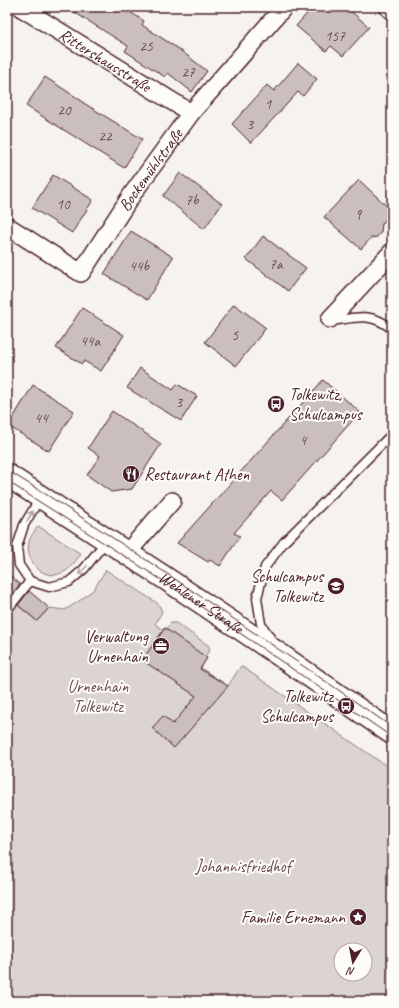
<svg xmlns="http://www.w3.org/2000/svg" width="399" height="1008" font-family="Caveat,sans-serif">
<rect width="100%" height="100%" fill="#f6f3ef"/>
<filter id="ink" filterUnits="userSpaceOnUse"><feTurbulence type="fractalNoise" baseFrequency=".025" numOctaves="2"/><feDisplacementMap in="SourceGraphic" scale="8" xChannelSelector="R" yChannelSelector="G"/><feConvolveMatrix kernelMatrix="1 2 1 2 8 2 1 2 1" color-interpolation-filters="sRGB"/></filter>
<g filter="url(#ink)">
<!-- green -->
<path fill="#dcd4d2" stroke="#937a7e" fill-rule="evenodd" d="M38,526L81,554C76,560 70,570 62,573C42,581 25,561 29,542C30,536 35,531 38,526Z
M106,570L157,603L160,607L162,612L155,624L163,630L164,628L166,629C169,625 170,622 176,623L208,645L210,650L205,656L207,658L201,668L228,686L241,666L385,765L392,766V1001H7V597L37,621L49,608L65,610L79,601L93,590ZM341,950H365V974H341Z"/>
<!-- building -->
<path fill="#cbbfbe" stroke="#4a1f2b" d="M66,7H122L144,21L142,25L180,50L207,71L192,92L168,73L165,77L125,51L128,46Z
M313,7H346L369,27L343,56L331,46L326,51L296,26Z
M298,63L317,79L303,96L298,92L251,143L232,124L267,85L274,91Z
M45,77L82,101V102L142,139L124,168L26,106Z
M180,173L222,204L204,229L163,196Z
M53,175L93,200L72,233L32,208Z
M359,180L392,211L382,224L381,232L377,237L371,238L361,249L324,217Z
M131,231L173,257L147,300L104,274Z
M263,236L306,268L288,291L246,259Z
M234,304L266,328L236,366L205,342Z
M82,308L124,335L101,371L84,361L82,364L56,348Z
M140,368L173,390L177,384L197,396L181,421L127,388Z
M323,380L360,412L282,500L271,491L234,533L240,536L220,566L210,560L208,562L177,543Z
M33,385L74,411L49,451L8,426Z
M112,411L161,444L132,489L111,492L87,475L100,456L88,448Z
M7,573L20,584L9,598L7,596Z
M29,591L49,608L37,621L18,605Z
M165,628L207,658L200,669L228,686L174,748L152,728L163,716L173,724L196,696L142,660Z"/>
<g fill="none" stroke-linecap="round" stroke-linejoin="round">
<defs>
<path id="lane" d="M331,321C355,318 371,311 392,329
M40,498L24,525L17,547L19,565L30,581L49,587L69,582L84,569L107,540
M7,610L30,581
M273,642L261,624L257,598L265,567L284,542L392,434"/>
<g id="street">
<path id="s1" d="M20,7L191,113"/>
<path d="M388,7L392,11"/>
<path id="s2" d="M7,226L81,273L133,193L191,113L284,7"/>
<path d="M330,319L392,252"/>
<path d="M127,553L172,501"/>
</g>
<g id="secondary">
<path id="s3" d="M7,475L162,576L280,655L392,733"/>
</g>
</defs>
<!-- lane casing -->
<use href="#lane" stroke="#4a1f2b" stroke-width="11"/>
<!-- street casing -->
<use href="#street" stroke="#4a1f2b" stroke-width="20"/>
<!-- secondary casing -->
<use href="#secondary" stroke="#4a1f2b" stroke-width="25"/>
<!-- lane -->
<use href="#lane" stroke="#fdfcf7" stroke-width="8"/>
<!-- street -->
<use href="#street" stroke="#fdfcf7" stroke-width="17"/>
<!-- secondary -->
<use href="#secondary" stroke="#fdfcf7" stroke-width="22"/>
<!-- tram -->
<path stroke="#4a1f2b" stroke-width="1" d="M7,470C63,504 117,541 172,577C245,627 319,676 392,727
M7,481L171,586L392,737"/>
</g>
<!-- one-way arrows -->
<defs><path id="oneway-shaft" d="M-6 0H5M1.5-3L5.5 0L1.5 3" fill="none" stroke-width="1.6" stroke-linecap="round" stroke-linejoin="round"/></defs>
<g stroke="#ac999b">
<use href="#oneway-shaft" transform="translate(30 516) rotate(-60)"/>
<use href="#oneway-shaft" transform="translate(83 570) rotate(135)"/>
</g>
</g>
<!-- icons -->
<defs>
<symbol id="bus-disc" viewBox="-11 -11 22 22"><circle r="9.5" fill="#4a1f2b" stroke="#fdfcf7"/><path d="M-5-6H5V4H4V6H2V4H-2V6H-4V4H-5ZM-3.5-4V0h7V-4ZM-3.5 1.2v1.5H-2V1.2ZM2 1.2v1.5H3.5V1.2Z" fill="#fff"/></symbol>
<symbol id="restaurant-disc" viewBox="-11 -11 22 22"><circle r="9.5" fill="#4a1f2b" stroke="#fdfcf7"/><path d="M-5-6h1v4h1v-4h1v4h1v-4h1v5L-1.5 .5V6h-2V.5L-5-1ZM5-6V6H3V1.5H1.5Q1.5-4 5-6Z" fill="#fff"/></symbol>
<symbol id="school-disc" viewBox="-11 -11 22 22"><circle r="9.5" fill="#4a1f2b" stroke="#fdfcf7"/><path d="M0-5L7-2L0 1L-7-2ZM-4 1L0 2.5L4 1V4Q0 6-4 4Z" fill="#fff"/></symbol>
<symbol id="office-disc" viewBox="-11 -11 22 22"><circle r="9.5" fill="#4a1f2b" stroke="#fdfcf7"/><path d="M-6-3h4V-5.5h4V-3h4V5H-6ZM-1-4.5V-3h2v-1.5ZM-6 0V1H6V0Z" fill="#fff"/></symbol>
<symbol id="sight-disc" viewBox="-11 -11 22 22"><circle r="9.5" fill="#4a1f2b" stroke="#fdfcf7"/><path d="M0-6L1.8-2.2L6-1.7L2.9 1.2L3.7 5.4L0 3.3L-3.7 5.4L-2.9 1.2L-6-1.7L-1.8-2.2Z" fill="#fff"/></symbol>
</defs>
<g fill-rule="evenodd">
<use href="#bus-disc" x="266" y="394" width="20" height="20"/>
<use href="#restaurant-disc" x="121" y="464" width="20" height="20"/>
<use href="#school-disc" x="326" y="576" width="20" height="20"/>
<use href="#office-disc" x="151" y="636" width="20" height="20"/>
<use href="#bus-disc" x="336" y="696" width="20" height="20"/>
<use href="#sight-disc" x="348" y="907" width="20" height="20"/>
</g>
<g text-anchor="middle" stroke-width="4" stroke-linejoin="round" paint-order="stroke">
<!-- number labels -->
<g font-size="15" fill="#6a4750">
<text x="335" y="41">157</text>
<text x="146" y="51">25</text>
<text x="188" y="77">27</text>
<text x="268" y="109">1</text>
<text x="64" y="115">20</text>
<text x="250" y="129">3</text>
<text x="105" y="141">22</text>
<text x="192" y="205">7b</text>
<text x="63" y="209">10</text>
<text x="358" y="219">9</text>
<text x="276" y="269">7a</text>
<text x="139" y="271">44b</text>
<text x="235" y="340">5</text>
<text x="90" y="346">44a</text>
<text x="179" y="407">3</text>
<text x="41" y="423">44</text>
<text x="303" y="445">4</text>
</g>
<!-- street labels -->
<g font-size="17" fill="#4a1f2b" stroke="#fdfcf7">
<text dy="6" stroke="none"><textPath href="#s1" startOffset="100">Rittershausstraße</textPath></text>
<text dy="6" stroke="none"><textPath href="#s2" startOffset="212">Bockemühlstraße</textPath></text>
<text dy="6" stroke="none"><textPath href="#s3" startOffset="232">Wehlener Straße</textPath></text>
</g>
<!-- poi labels -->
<g font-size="17" fill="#4a1f2b" stroke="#fdfcf7" text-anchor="end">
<text x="289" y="400" text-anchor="start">Tolkewitz,<tspan x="289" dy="20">Schulcampus</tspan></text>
<text x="144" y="480" text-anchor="start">Restaurant Athen</text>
<text x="323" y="582">Schulcampus<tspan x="323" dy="20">Tolkewitz</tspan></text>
<text x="148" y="642">Verwaltung<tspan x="148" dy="20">Urnenhain</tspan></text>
<text x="333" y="702">Tolkewitz<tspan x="333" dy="20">Schulcampus</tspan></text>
<text x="345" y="923">Familie Ernemann</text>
</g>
<!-- park labels -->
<g font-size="17" fill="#6e4c55" stroke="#fdfcf7">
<text x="98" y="692">Urnenhain<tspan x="98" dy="20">Tolkewitz</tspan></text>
<text x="243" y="872">Johannisfriedhof</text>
</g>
</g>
<!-- margin -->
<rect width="399" height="1008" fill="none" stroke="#fdfcf7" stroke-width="24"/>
<rect x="12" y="12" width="375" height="984" fill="none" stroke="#4a1f2b" stroke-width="1.5" filter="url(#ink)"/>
<!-- north arrow -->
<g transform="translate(353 962) rotate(190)"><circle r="19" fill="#fdfcf7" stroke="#b5a4a5"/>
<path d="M0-3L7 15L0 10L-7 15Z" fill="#4a1f2b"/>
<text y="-6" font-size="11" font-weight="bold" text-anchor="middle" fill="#4a1f2b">N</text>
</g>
</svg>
